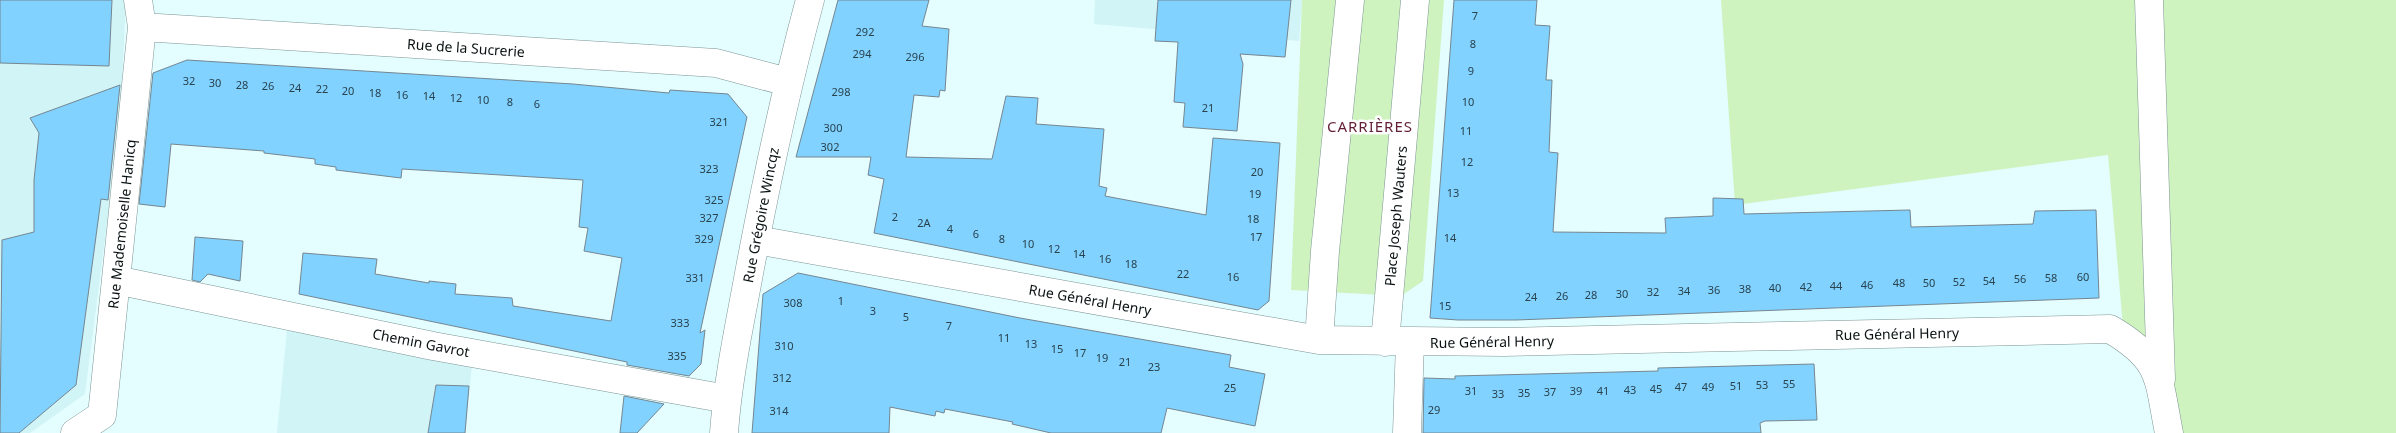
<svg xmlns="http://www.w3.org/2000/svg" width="2396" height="433" font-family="'Noto Sans',sans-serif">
<rect width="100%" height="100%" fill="#e4fdfe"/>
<!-- built -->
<path fill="#d1f4f6" d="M0,0H126L120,122L85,394L30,433H0Z
M1095,0H1302L1299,41L1094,24Z
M287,330L472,364L465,433H277Z"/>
<!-- green -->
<path fill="#cef3bf" d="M1302,0H1444L1423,281L1401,296L1291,290Z
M1721,0H2396V433H2169L2124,338L2108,155L1735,205Z"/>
<!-- building -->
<path fill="#81d2ff" stroke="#758691" d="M0,0H112L109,66L0,63Z
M838,0H929L922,26L949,29L945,91L940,90L939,97L914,95L906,157L992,159L1006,96L1038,98L1036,124L1104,129L1099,186L1107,188L1105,196L1206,215L1213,138L1280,143L1269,301L1258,310L874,233L884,179L868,175L871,157H796Z
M1158,0H1291L1285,57L1240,54L1243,64L1237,131L1183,127L1185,103L1174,102L1178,42L1155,41Z
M1454,0H1537L1535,25L1550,26L1546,80H1552L1549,152L1558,153L1553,232L1666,233L1665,218L1713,216V198L1743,199L1744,214L1910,210L1911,227L2033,224L2035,211L2096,210L2099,298L1516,320H1458L1430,318Z
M187,60L573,84L669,93L670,90L728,94L747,117L700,333L705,330L701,364L689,376L627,365V362L299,294L303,253L377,259L375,274L429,283V281L456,284L455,294L512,298L513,306L611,321L622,258L584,251L588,228L579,227L583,180L402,169L401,178L336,170V167L315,164V159L264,153V151L171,144L165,207L139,204L153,73Z
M120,85L108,200L101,199L76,385L19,433H0L2,240L34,232V180L39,133L30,118Z
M195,237L243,241L240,281L208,274L200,282L192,280Z
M798,273L1020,318L1231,355L1229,367L1265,374L1255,426L1167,408L1161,433H1051L1012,424L1013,422L945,409L944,413L936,411L935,416L890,407L889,433H752L763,294Z
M1814,364L1817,420L1765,421L1760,423L1761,433H1423L1424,378L1455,379V376L1658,371V368Z
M436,385L469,386L465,433H428Z
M624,396L664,404L637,433H620Z"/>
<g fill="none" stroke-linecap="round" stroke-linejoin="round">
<defs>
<path id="minor" d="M2149,0L2161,379
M142,27L716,63L788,82
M756,240L1319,340L1504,342L2110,329C2163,360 2158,378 2169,433
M116,280L433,346L727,399
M1319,340L1325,251L1350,0
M1385,342L1415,0
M75,433L102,415L142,27L138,0
M724,433C728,377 740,323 750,268C767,178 786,88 810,0
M1407,433L1410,342"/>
</defs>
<!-- minor casing -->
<use href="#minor" stroke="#7d9495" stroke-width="29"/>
<!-- minor -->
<use href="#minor" stroke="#fff" stroke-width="28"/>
</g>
<g text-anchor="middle" stroke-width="5" stroke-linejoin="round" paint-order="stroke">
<!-- number labels -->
<g font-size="11" fill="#28424e">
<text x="1475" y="20">7</text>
<text x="865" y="36">292</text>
<text x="1473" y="48">8</text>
<text x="862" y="58">294</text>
<text x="915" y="61">296</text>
<text x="1471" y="75">9</text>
<text x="189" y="85">32</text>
<text x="215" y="87">30</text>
<text x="242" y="89">28</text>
<text x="268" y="90">26</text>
<text x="295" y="92">24</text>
<text x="322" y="93">22</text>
<text x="348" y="95">20</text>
<text x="841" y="96">298</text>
<text x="375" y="97">18</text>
<text x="402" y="99">16</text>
<text x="429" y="100">14</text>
<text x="456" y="102">12</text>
<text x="483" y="104">10</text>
<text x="510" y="106">8</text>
<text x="1468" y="106">10</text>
<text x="537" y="108">6</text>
<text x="1208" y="112">21</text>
<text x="719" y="126">321</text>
<text x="833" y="132">300</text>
<text x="1466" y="135">11</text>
<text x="830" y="151">302</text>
<text x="1467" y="166">12</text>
<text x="709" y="173">323</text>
<text x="1257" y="176">20</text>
<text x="1453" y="197">13</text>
<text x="1255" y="198">19</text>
<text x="714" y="204">325</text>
<text x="895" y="221">2</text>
<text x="709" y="222">327</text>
<text x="1253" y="223">18</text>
<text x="924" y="227">2A</text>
<text x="950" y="233">4</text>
<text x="976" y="238">6</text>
<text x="1256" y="241">17</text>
<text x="1450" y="242">14</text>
<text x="704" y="243">329</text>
<text x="1002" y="243">8</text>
<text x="1028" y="248">10</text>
<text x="1054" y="253">12</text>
<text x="1079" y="258">14</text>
<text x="1105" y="263">16</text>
<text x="1131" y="268">18</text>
<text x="1183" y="278">22</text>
<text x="1233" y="281">16</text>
<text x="2083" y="281">60</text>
<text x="695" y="282">331</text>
<text x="2051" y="282">58</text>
<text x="2020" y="283">56</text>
<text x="1989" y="285">54</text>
<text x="1959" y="286">52</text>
<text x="1899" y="287">48</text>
<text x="1929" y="287">50</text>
<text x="1867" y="289">46</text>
<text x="1836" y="290">44</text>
<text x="1806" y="291">42</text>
<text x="1775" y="292">40</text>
<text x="1745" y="293">38</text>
<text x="1714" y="294">36</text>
<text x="1684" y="295">34</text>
<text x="1653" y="296">32</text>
<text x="1622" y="298">30</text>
<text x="1591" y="299">28</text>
<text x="1562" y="300">26</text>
<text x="1531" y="301">24</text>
<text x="841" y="305">1</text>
<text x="793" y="307">308</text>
<text x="1445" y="310">15</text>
<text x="873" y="315">3</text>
<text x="906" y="321">5</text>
<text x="680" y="327">333</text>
<text x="949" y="330">7</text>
<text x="1004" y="342">11</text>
<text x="1031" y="348">13</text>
<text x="784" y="350">310</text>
<text x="1057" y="353">15</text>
<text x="1080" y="357">17</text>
<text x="677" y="360">335</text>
<text x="1102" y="362">19</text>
<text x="1125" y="366">21</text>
<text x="1154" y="371">23</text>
<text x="782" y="382">312</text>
<text x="1789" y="388">55</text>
<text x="1762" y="389">53</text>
<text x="1736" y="390">51</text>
<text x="1681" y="391">47</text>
<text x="1708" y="391">49</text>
<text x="1230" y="392">25</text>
<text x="1656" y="393">45</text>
<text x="1630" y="394">43</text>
<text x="1471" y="395">31</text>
<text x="1576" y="395">39</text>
<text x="1603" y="395">41</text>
<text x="1550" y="396">37</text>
<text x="1524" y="397">35</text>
<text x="1498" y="398">33</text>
<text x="1434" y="414">29</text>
<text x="779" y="415">314</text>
</g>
<!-- street labels -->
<g font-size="14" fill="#0a1213" stroke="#fff">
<text transform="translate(466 48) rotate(4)" y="5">Rue de la Sucrerie</text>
<text transform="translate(761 215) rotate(-79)" y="5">Rue Grégoire Wincqz</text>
<text transform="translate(1396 216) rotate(-85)" y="5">Place Joseph Wauters</text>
<text transform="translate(122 224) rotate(-84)" y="5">Rue Mademoiselle Hanicq</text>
<text transform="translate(1090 300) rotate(10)" y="5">Rue Général Henry</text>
<text transform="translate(1897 334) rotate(-1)" y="5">Rue Général Henry</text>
<text transform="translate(1492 342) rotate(-1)" y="5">Rue Général Henry</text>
<text transform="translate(421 343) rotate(11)" y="5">Chemin Gavrot</text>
</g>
<!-- neighbourhood labels -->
<g font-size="15" letter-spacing="1" fill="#621e35" stroke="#fff">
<text x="1370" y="132">CARRIÈRES</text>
</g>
</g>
</svg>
